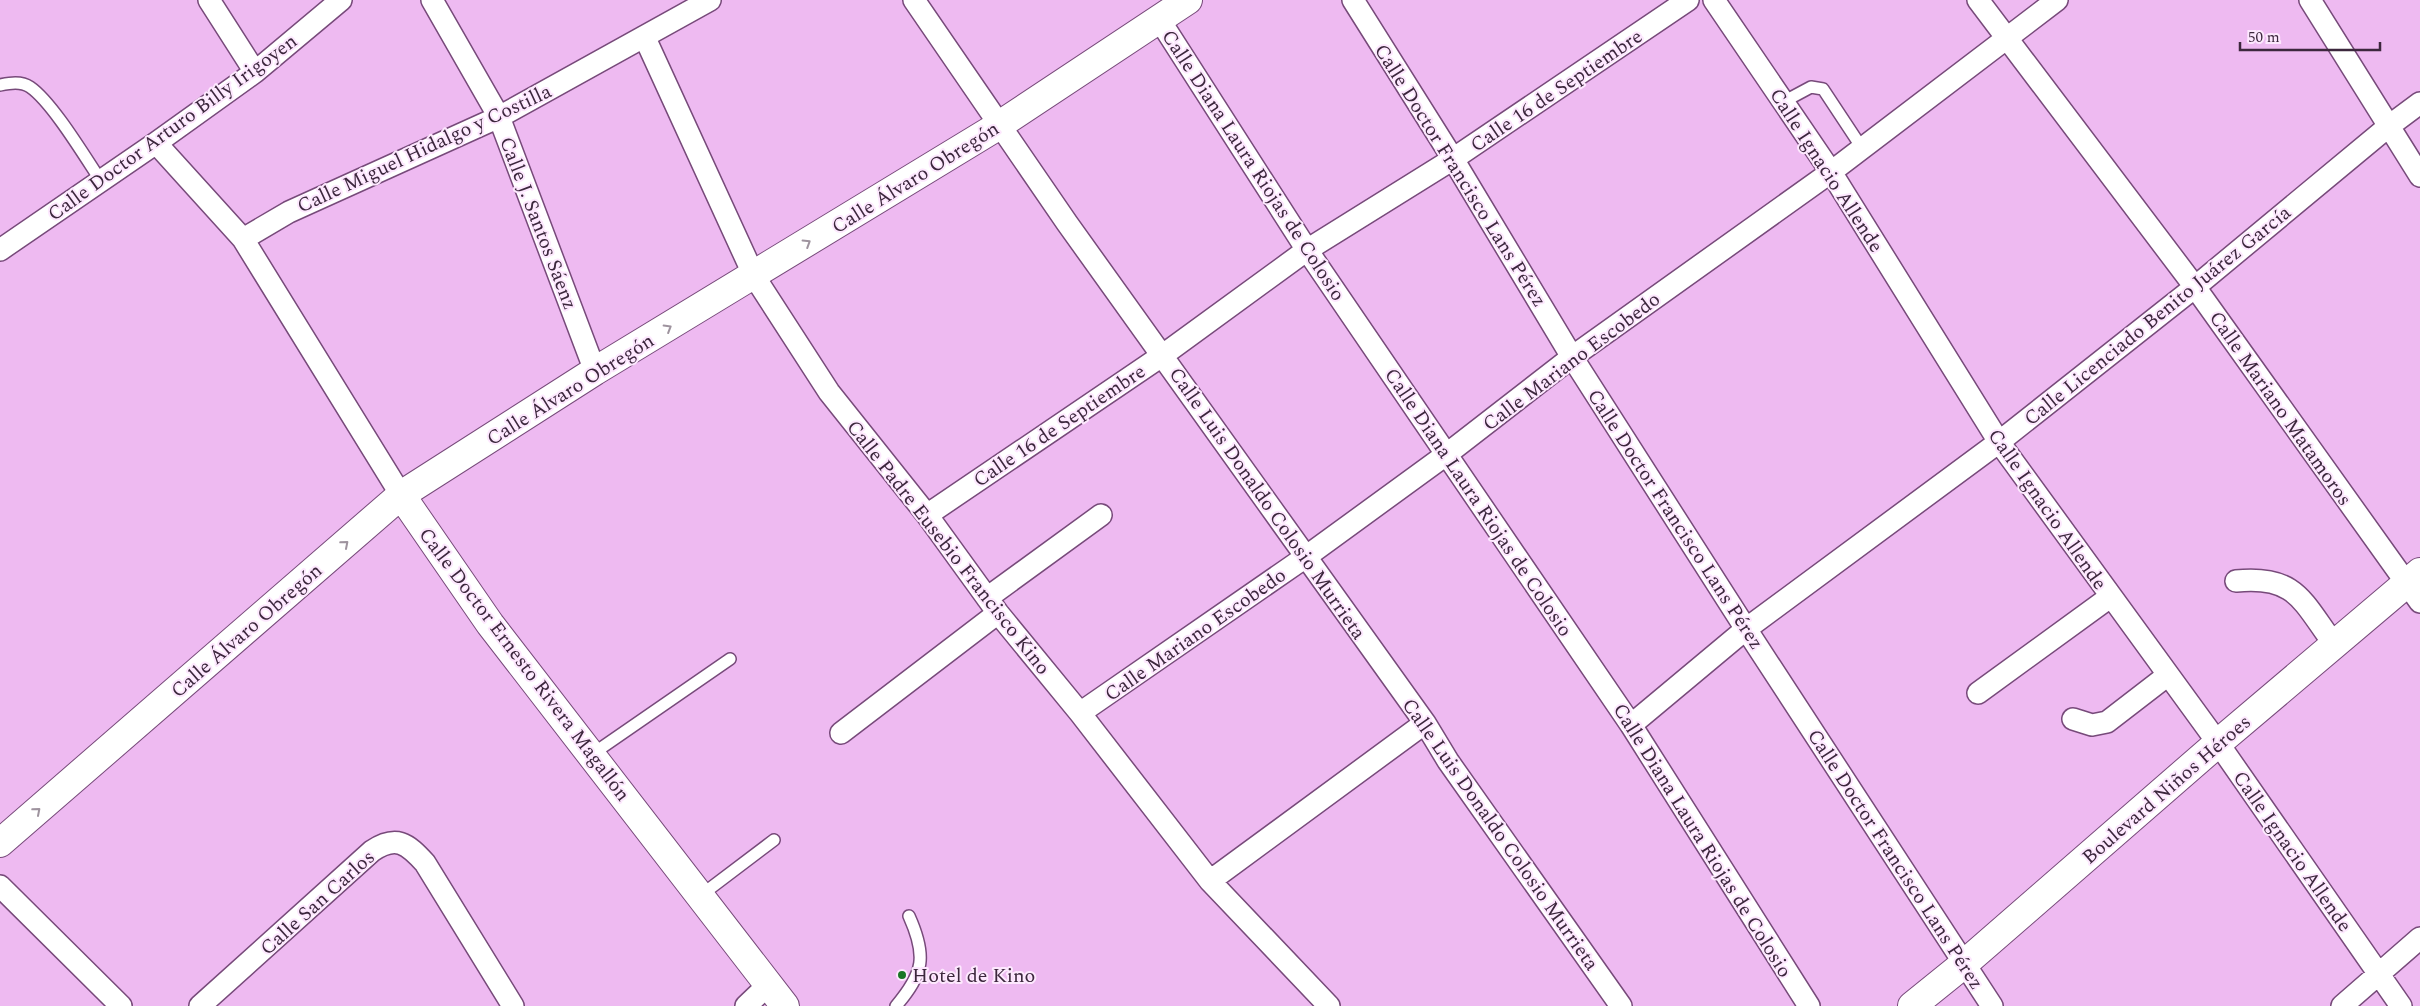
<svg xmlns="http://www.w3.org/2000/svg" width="2420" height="1006" font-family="Spectral,serif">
<rect width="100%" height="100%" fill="#eebaf1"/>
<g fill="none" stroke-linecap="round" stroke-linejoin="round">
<defs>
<path id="service" d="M0,85C10,83 21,81 30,87C52,102 85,157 101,181
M1783,102L1811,87L1823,89L1862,148
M591,755L730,659
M700,896L774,840
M896,1006C924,973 927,956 909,916"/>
<path id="minor" d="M209,0L255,72
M432,0L499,117L595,371
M914,0L1067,223L1425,723L1448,761L1621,1006
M1353,0L1453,159L1572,357L1746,629L1992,1006
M1714,0L1831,172L1999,442L2218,743L2401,1006
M1978,0L2195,287L2420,602
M2310,0L2420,176
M1159,19L1307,250L1631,725L1809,1006
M645,38L754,276L829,392L927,515L998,613L1080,713L1210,881L1329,1006
M156,143L243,239L401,495
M243,239L289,212L499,117L710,0
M0,250L156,143L255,72L341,0
M927,515L1163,355L1307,250L1453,159L1688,0
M2236,581C2296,575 2302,601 2334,644
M987,598L1101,515
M1978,693L2110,597
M1080,713L1307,556L1447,454L1572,357L1831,172L2057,0
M2073,719L2092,725L2107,722L2168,675
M1631,725L1746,629L1999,442L2195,287L2389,126L2420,103
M841,733L998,613
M1210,881L1425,723
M0,886L121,1006
M200,1006L372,851C396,835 407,843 425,863L513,1006
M746,1006L768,985
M2342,1006L2420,938"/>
<path id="tertiary" d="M401,495L490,624L785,1006
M0,843L401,495L595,371L998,126L1188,0"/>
<path id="primary" d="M1912,1006L1964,964L2218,743L2420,572"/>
</defs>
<!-- service casing -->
<use href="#service" stroke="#774a7a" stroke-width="14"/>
<!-- minor casing -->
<use href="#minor" stroke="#774a7a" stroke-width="24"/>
<!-- tertiary casing -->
<use href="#tertiary" stroke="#774a7a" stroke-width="30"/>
<!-- primary casing -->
<use href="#primary" stroke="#774a7a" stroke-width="30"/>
<!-- service -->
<use href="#service" stroke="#fff" stroke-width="11"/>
<!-- minor -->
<use href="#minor" stroke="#fff" stroke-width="21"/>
<!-- tertiary -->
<use href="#tertiary" stroke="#fff" stroke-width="28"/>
<!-- primary -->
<use href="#primary" stroke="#fff" stroke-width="28"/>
</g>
<!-- one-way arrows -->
<defs><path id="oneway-chevron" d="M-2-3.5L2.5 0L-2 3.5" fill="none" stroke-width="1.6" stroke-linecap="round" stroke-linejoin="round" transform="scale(1.25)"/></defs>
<g stroke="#9e939e">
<use href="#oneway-chevron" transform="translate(807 243) rotate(-32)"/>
<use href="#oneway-chevron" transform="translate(668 328) rotate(-31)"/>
<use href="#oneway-chevron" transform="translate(345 544) rotate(-41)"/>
<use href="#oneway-chevron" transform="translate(37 811) rotate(-41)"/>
</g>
<!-- markers -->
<circle fill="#187625" stroke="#fde8fe" stroke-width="2" cx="902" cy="975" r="5"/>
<g text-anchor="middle" stroke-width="4" stroke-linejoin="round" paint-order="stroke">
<!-- street labels -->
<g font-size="20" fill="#3c273d" stroke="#fde8fe">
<text transform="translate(1556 90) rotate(-34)" y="7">Calle 16 de Septiembre</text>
<text transform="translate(172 127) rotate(-36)" y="7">Calle Doctor Arturo Billy Irigoyen</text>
<text transform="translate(424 148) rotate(-25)" y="7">Calle Miguel Hidalgo y Costilla</text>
<text transform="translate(1254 165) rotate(57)" y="7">Calle Diana Laura Riojas de Colosio</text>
<text transform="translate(1827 170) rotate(57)" y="7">Calle Ignacio Allende</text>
<text transform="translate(1461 175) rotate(58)" y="7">Calle Doctor Francisco Lans Pérez</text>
<text transform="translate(915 177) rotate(-32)" y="7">Calle Álvaro Obregón</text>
<text transform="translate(539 223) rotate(69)" y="7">Calle J. Santos Sáenz</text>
<text transform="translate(2157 315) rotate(-39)" y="7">Calle Licenciado Benito Juárez García</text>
<text transform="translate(1571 361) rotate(-37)" y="7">Calle Mariano Escobedo</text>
<text transform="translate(570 389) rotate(-32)" y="7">Calle Álvaro Obregón</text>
<text transform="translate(2281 408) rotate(55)" y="7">Calle Mariano Matamoros</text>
<text transform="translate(1059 425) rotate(-34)" y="7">Calle 16 de Septiembre</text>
<text transform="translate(1479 502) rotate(56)" y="7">Calle Diana Laura Riojas de Colosio</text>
<text transform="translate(1268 503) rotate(55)" y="7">Calle Luis Donaldo Colosio Murrieta</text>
<text transform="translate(2048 509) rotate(55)" y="7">Calle Ignacio Allende</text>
<text transform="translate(1676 519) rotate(57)" y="7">Calle Doctor Francisco Lans Pérez</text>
<text transform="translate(949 547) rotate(52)" y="7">Calle Padre Eusebio Francisco Kino</text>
<text transform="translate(246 630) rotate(-41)" y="7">Calle Álvaro Obregón</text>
<text transform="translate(1195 634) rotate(-35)" y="7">Calle Mariano Escobedo</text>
<text transform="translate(525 664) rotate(53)" y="7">Calle Doctor Ernesto Rivera Magallón</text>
<text transform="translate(2166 789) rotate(-41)" y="7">Boulevard Niños Héroes</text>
<text transform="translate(1501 834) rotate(55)" y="7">Calle Luis Donaldo Colosio Murrieta</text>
<text transform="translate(1703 840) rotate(58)" y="7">Calle Diana Laura Riojas de Colosio</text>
<text transform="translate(2293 851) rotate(55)" y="7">Calle Ignacio Allende</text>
<text transform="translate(1896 859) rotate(57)" y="7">Calle Doctor Francisco Lans Pérez</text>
<text transform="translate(317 902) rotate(-42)" y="7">Calle San Carlos</text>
</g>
<!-- poi labels -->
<g font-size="20" fill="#3c273d" stroke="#fde8fe" text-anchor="start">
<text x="912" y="982">Hotel de Kino</text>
</g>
</g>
<!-- scale -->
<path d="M2240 42v8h140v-8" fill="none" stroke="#3c273d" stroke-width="2.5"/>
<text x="2248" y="42" font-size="15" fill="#3c273d" stroke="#fde8fe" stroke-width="4" paint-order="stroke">50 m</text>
</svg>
